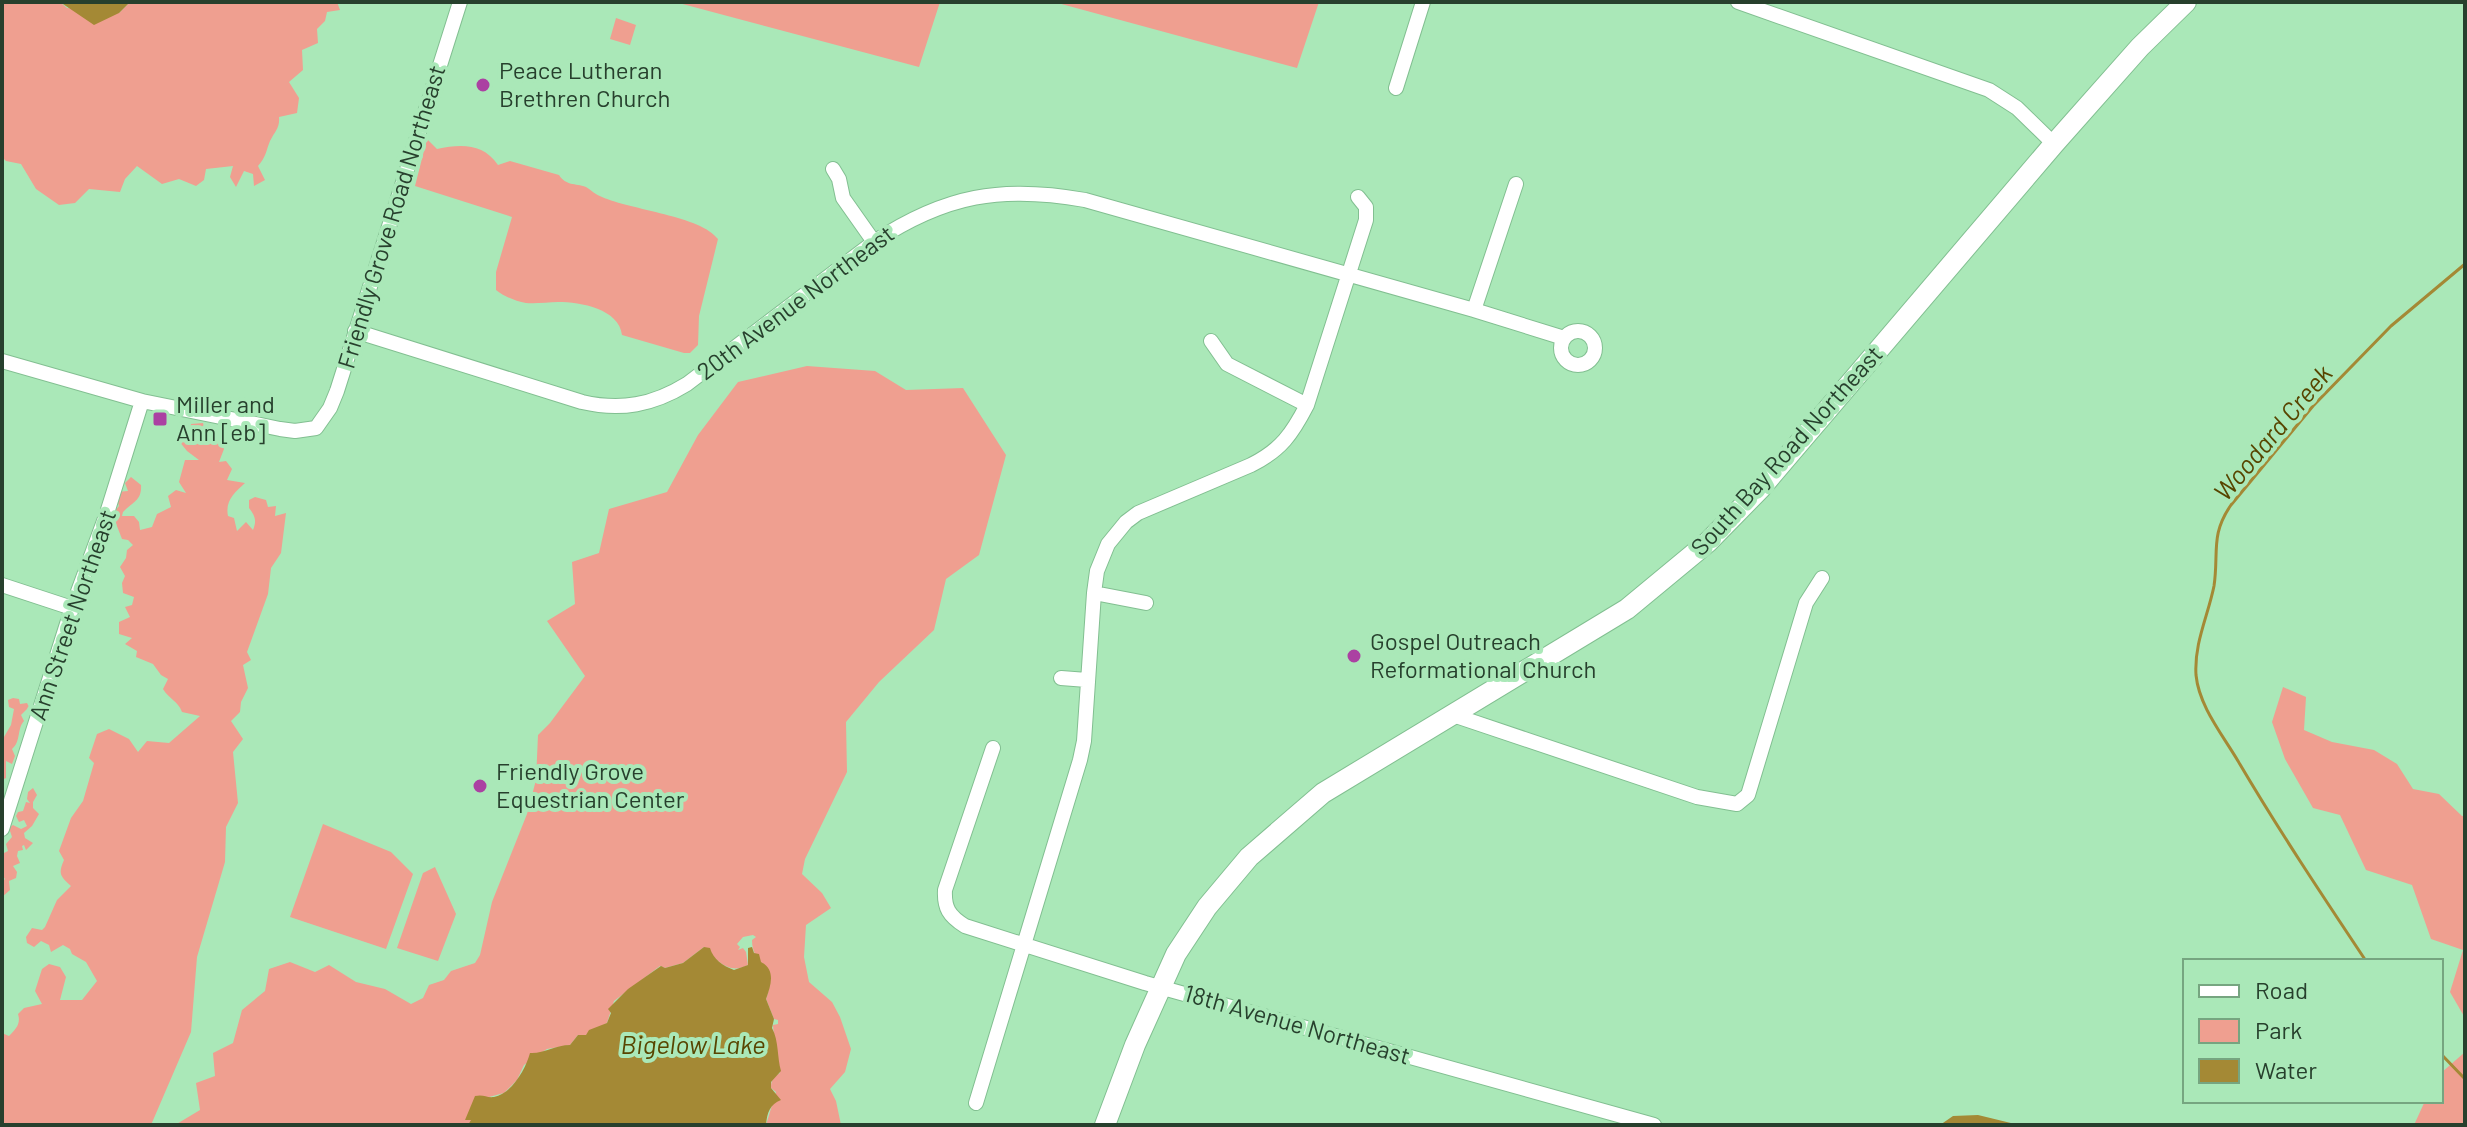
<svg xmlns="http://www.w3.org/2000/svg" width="2467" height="1127" font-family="Barlow,sans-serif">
<rect width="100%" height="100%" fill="#aae8b8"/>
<!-- green -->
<path fill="#ef9f90" d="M2,2H60L67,8L119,13L130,2H337L340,10L327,12L325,21L317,29L318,43L302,50L303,70L289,82L299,98L297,113L279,117C280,128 275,131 270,141C266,151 266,157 258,166L265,180L254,186L253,174L244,171L236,187L230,177L233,166L206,169L204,180L196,186L179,179L162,184L137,166L125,179L120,192L89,189L75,203L59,205L36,189L21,164L6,161L2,157Z
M675,2H940L919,67Z
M1054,2H1319L1297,68Z
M616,18L636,25L630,45L610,39Z
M427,139L437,149C461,144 483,143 498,165L510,161L559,175C566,186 575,183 586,187C591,190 596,195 602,197C631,210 701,216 718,239L699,316L698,345L690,353H684L622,335C619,309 581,302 558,302C548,302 536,304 526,303C515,301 505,297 496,290V272L512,217L415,186Z
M807,366L875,371L906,390L963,388L1006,455L979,555L946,579L934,630L879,682L846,722L847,772L805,859L802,874L822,893L831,908L806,925L804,957L809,982L832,1002L840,1017L851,1049L845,1072L830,1089L836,1101L841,1125H766L776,1092L771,1088C771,1080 773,1077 780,1073C778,1057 774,1042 773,1025L778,1024V1020L774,1019L766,999C779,962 752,968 752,940L756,937L753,935L743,937L737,944L740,947L738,950L743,948L746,952L748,965C729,975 717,961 704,947L683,963L665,968L660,966L614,1001L607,1023L586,1035H578L570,1045L547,1049L539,1054L524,1065L517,1080L504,1093L489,1097L465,1120H472L468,1125H175L200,1110L196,1083L215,1076L213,1053L233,1043L242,1010L265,991L269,969L290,962L315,972L329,965L356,982L385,989L411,1004L423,998L429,985L444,980L451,971L475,963L480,955L492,902L527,814L536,780L538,735L550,723L585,676L547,621L575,604L572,562L599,553L609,509L667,492L698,435L738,382Z
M203,423L205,432L218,438L224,449L219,462L226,461L232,469L227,480L245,483C234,493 225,501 228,516L234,518L237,531L246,522L253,530C257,520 255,516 249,508V500L255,497L266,500L268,507L276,506L275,516L286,513L281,553L271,568L268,594L247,652L251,660L243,665L248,688L241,702L240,712L231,721L243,739L233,752L238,803L226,827L225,862L197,957L191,1032L151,1125H2V1033L9,1036C16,1029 21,1024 18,1014L24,1008L42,1004L35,991L42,969L49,964L60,967L66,977L60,1000H82L97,981L86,962L72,954L70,949L63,945L51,952L49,945L41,941L34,947L27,943L26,937L32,928L42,930L45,927L57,900L71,886C60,876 58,874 64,860L59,851L71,818L83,801L94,763L89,758L97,734L109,729L129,739L138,752L147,741L169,743L200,716L182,712C178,701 169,699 163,689L168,679L161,675L153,664L136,657L137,651L125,644L132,638L119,634V622L130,617L125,607L132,605L134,597L123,593L122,583L125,576L120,567L126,558L127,550L133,545L128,540L122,539L115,521H108L110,516H116L115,511L119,506L117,500V492L128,491L125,483L131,477L141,485C142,501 132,502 123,512L122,516H134L139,522L140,530L152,527L157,514L171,507L168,496L176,490L186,493L179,482L185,460H199L187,451L179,441L190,433L191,424Z
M2283,687L2306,697L2304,730L2332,742L2374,750L2397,764L2413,789L2439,794L2462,816H2465V1018L2450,992L2463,950L2431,939L2412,885L2366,870L2340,815L2313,808L2285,759L2272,722Z
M13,698L19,699L20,704L27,703L29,707L21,715L24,721C17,728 21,742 12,749L15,756L12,764L6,761V778L2,780V746L4,744V737L11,725L14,709L9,707L8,700Z
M33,788L37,795L33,802V808L39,814L32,826L24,833L25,838L33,843L26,850L24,845L22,846L23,850L18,851L17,856L20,863L13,866L17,872L16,878L9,881L10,890L2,897V882L5,879L2,875V867L4,865L2,854L8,851L6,844L12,837L9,828L13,825L21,829L27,826L24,820L19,822L16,816L18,812L23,811L26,802L30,803L27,799L28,792Z
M323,824L391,852L413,874L386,949L290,917Z
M435,867L456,914L438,961L397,948L423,873Z
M2465,1052V1125H2414L2425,1101H2441V1073Z"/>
<!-- water -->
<path fill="#a48935" d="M60,2H130L119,13L94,25Z
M704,947L710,948C713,959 723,966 734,970L748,965V948L752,947L754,953L759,954L761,962C776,970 771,985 766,999L774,1019L772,1028C779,1041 777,1057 781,1071L771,1082V1088L781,1100C770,1104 767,1113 766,1125H468L471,1120H465L475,1096C484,1094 486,1098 494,1097C512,1094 526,1068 530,1053C543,1054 556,1045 570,1045L578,1035H586L589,1030L607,1023L611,1013L608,1009L628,989L661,966L665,968L683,963Z
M1978,1115L2019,1125H1940L1953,1116Z"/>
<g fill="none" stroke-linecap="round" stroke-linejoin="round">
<!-- stream -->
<path stroke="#a48935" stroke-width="3" d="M2366,961C2322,895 2278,829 2238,761C2222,734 2199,706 2196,675C2194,643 2208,616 2214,586C2219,553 2210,535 2231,505L2313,406L2391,326L2465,264
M2441,1054L2465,1079"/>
<defs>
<path id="street" d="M1738,2L1989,90L2017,108L2054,144
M1396,88L1423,2
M833,169L839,179L843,198L874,242
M1474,310L1516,184
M355,331L582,402C621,411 653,405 687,384L874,242C945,195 1002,185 1085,200L1474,310L1564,338
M1561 348a17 17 0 1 1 34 0a17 17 0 1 1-34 0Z
M1211,341L1227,364L1307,405
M2,361L142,401L280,429L295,431L316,428L330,408L337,391L460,2
M2,585L72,608
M1094,593L1146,603
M1061,678L1087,680
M1453,715L1697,797L1737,804L1748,795L1806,603L1822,578
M993,748L945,890C944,908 949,916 965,926L1145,983L1654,1125
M2,829L72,608L107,513L142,401
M976,1103L1080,760L1084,741L1094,593L1097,571L1108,544L1126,522L1138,513L1251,465C1281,450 1292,434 1307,405L1366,220V207L1358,197"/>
<path id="secondary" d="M1105,1125L1135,1045L1176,954L1207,907L1249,857L1323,793L1627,609L1708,542L1760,489L2054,144L2140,47L2186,2"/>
</defs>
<!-- street casing -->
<use href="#street" stroke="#82bf91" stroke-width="16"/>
<!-- secondary casing -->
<use href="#secondary" stroke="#82bf91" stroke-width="22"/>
<!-- street -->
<use href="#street" stroke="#fff" stroke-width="14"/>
<!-- secondary -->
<use href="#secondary" stroke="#fff" stroke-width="20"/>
</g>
<!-- markers -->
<g fill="#ab41a2" stroke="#aae8b8" stroke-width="3">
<circle cx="483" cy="85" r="8"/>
<rect x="152" y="411" width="16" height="16" rx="4"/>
<circle cx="1354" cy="656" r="8"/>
<circle cx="480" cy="786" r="8"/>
</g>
<g text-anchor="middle" stroke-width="8" stroke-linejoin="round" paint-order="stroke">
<!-- poi labels -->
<g font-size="24" fill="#27402d" stroke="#aae8b8" text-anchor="start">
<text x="499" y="79">Peace Lutheran<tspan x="499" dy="28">Brethren Church</tspan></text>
<text x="176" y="413">Miller and<tspan x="176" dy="28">Ann [eb]</tspan></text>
<text x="1370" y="650">Gospel Outreach<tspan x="1370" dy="28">Reformational Church</tspan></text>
<text x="496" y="780">Friendly Grove<tspan x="496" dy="28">Equestrian Center</tspan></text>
</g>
<!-- street labels -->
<g font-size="24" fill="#27402d" stroke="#aae8b8">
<text transform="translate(392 217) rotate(-73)" y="8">Friendly Grove Road Northeast</text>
<text transform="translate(796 303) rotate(-37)" y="8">20th Avenue Northeast</text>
<text transform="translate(1787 451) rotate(-48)" y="8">South Bay Road Northeast</text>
<text transform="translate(73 615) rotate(-71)" y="8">Ann Street Northeast</text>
<text transform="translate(1297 1025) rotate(16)" y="8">18th Avenue Northeast</text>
</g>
<!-- water labels -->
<g font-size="26" font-style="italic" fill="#584500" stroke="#aae8b8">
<text transform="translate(2273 433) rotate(-50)" y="9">Woodard Creek</text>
<text x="693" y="1054">Bigelow Lake</text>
</g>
</g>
<!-- border -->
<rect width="2467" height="1127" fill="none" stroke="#27402d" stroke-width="8"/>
<!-- legend -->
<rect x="2183" y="959" width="260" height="144" fill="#aae8b8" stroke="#76a580" stroke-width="2"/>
<rect x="2199" y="985" width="40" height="12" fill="#ffffff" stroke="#76a580" stroke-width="2"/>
<text x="2255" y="999" font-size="24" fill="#27402d">Road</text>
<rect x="2199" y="1019" width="40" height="24" fill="#ef9f90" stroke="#76a580" stroke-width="2"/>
<text x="2255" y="1039" font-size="24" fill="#27402d">Park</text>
<rect x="2199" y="1059" width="40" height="24" fill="#a48935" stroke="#76a580" stroke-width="2"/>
<text x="2255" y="1079" font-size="24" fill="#27402d">Water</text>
</svg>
